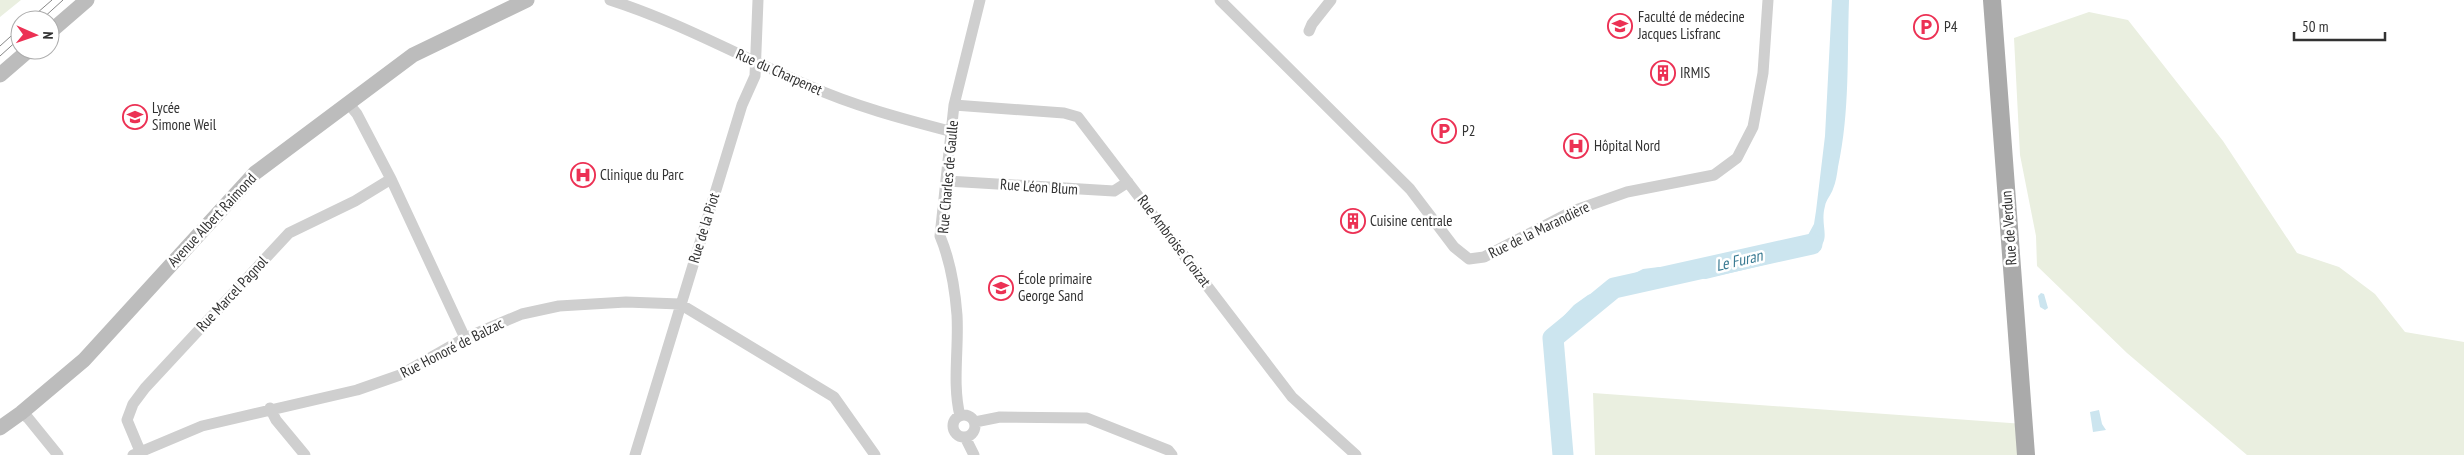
<svg xmlns="http://www.w3.org/2000/svg" width="2464" height="455" font-family="'PT Sans Narrow',sans-serif">
<rect width="100%" height="100%" fill="#fff"/>
<!-- green -->
<path fill="#eaefe0" d="M0,0H21L0,17Z
M2089,12L2128,20L2223,141L2297,253L2339,267L2375,294L2405,332L2464,342V455H2247L2127,353L2037,266L2036,236L2020,155L2014,38Z
M1593,393L2024,424L2026,455H1595Z"/>
<!-- water -->
<path fill="#cce5ef" d="M1832,0H1849C1847,56 1850,112 1838,167C1837,174 1836,182 1833,189C1831,195 1826,200 1825,206C1819,228 1834,240 1813,253L1706,279L1658,276L1627,285L1613,295L1591,301L1572,322L1563,341L1555,377L1556,392L1567,428L1569,455H1559L1556,448V419L1547,375L1553,332L1559,321L1574,305L1588,295L1604,289L1643,269L1659,267L1680,270L1757,260L1784,250L1803,241L1808,235L1814,224L1816,211L1825,136Z
M2041,293L2044,294L2048,308L2045,310L2040,307L2038,296Z
M2099,410L2102,424L2106,430L2093,432L2090,412Z"/>
<g fill="none" stroke-linecap="round" stroke-linejoin="round">
<!-- river -->
<path stroke="#cce5ef" stroke-width="21" d="M1563,455L1553,338L1614,288L1812,244"/>
<!-- street -->
<path stroke="#cfcfcf" stroke-width="11" d="M610,0C679,22 741,57 807,85C854,106 903,119 953,132
M1220,0L1410,189L1454,247L1469,259L1484,257L1573,211L1627,192L1714,175L1737,158L1753,127L1763,73L1768,0
M1309,31L1312,24L1331,0
M348,103L357,114L391,179L465,338
M954,105L1064,113L1078,117L1292,397L1356,455
M947,181L1114,191L1128,182
M270,408L276,420L305,455
M21,413L28,418L58,455
M953 426a11 11 0 1 1 22 0a11 11 0 1 1-22 0Z
M960,416C952,383 959,349 957,315C955,289 950,260 940,236L954,105L980,0
M975,422L1000,417L1087,418L1168,450L1172,455
M965,437L974,455
M140,451L127,420L133,404L145,388L289,233L355,201L391,179
M133,455L202,426L357,390L400,375L465,338L522,314L559,306L626,302L680,304L834,397L875,455
M635,455L742,105L755,76L758,0"/>
<!-- secondary -->
<path stroke="#bcbcbc" stroke-width="15" d="M50,32L87,0
M0,75L29,50
M0,428L21,413L84,360L255,173L413,55L527,0"/>
<!-- primary -->
<path stroke="#aaa" stroke-width="18" d="M1992,0L2026,455"/>
<!-- tram -->
<path stroke="#878787" stroke-width="1" d="M29,20L52,0
M41,20L63,0
M0,46L20,28
M0,56L20,38"/>
</g>
<!-- icons -->
<defs>
<symbol id="university-ring" viewBox="-11 -11 22 22"><circle r="9.5" fill="#fff" stroke="#ec3154" stroke-width="1.5"/><path d="M0-5L7-2L0 1L-7-2ZM-4 1L0 2.5L4 1V4Q0 6-4 4Z" fill="#ec3154"/></symbol>
<symbol id="parking-ring" viewBox="-11 -11 22 22"><circle r="9.5" fill="#fff" stroke="#ec3154" stroke-width="1.5"/><path d="M-3.5-5.5H1a3.5 3.5 0 0 1 0 7H-1V5.5H-3.5ZM-1-3.4V-.6H.8a1.4 1.4 0 0 0 0-2.8Z" fill="#ec3154"/></symbol>
<symbol id="building-ring" viewBox="-11 -11 22 22"><circle r="9.5" fill="#fff" stroke="#ec3154" stroke-width="1.5"/><path d="M-4-6H4V6H1V3H-1V6H-4ZM-2.5-4.3h1.7v1.8h-1.7ZM.8-4.3h1.7v1.8H.8ZM-2.5-1h1.7V.8h-1.7ZM.8-1h1.7V.8H.8Z" fill="#ec3154"/></symbol>
<symbol id="school-ring" viewBox="-11 -11 22 22"><circle r="9.5" fill="#fff" stroke="#ec3154" stroke-width="1.5"/><path d="M0-5L7-2L0 1L-7-2ZM-4 1L0 2.5L4 1V4Q0 6-4 4Z" fill="#ec3154"/></symbol>
<symbol id="hospital-ring" viewBox="-11 -11 22 22"><circle r="9.5" fill="#fff" stroke="#ec3154" stroke-width="1.5"/><path d="M-5-5h3v3.5h4V-5h3V5h-3V1.5h-4V5h-3Z" fill="#ec3154"/></symbol>
</defs>
<g fill-rule="evenodd">
<use href="#university-ring" x="1606" y="12" width="28" height="28"/>
<use href="#parking-ring" x="1912" y="13" width="28" height="28"/>
<use href="#building-ring" x="1649" y="59" width="28" height="28"/>
<use href="#school-ring" x="121" y="103" width="28" height="28"/>
<use href="#parking-ring" x="1430" y="117" width="28" height="28"/>
<use href="#hospital-ring" x="1562" y="132" width="28" height="28"/>
<use href="#hospital-ring" x="569" y="161" width="28" height="28"/>
<use href="#building-ring" x="1339" y="207" width="28" height="28"/>
<use href="#school-ring" x="987" y="274" width="28" height="28"/>
</g>
<g text-anchor="middle" stroke-width="5" stroke-linejoin="round" paint-order="stroke">
<!-- poi labels -->
<g font-size="15" fill="#323232" stroke="#fff" text-anchor="start">
<text x="1638" y="22">Faculté de médecine<tspan x="1638" dy="17">Jacques Lisfranc</tspan></text>
<text x="1944" y="32">P4</text>
<text x="1680" y="78">IRMIS</text>
<text x="152" y="113">Lycée<tspan x="152" dy="17">Simone Weil</tspan></text>
<text x="1462" y="136">P2</text>
<text x="1594" y="151">Hôpital Nord</text>
<text x="600" y="180">Clinique du Parc</text>
<text x="1370" y="226">Cuisine centrale</text>
<text x="1018" y="284">École primaire<tspan x="1018" dy="17">George Sand</tspan></text>
</g>
<!-- street labels -->
<g font-size="15" fill="#323232" stroke="#fff">
<text transform="translate(779 72) rotate(24)" y="5">Rue du Charpenet</text>
<text transform="translate(948 177) rotate(-85)" y="5">Rue Charles de Gaulle</text>
<text transform="translate(1039 187) rotate(4)" y="5">Rue Léon Blum</text>
<text transform="translate(212 220) rotate(-47)" y="5">Avenue Albert Raimond</text>
<text transform="translate(704 228) rotate(-73)" y="5">Rue de la Piot</text>
<text transform="translate(2009 228) rotate(-94)" y="5">Rue de Verdun</text>
<text transform="translate(1539 230) rotate(-26)" y="5">Rue de la Marandière</text>
<text transform="translate(1174 241) rotate(53)" y="5">Rue Ambroise Croizat</text>
<text transform="translate(232 294) rotate(-47)" y="5">Rue Marcel Pagnol</text>
<text transform="translate(452 348) rotate(-27)" y="5">Rue Honoré de Balzac</text>
</g>
<!-- water labels -->
<g font-size="16" font-style="italic" fill="#397a92" stroke="#fff">
<text transform="translate(1739 260) rotate(-13)" y="6">Le Furan</text>
</g>
</g>
<!-- north arrow -->
<g transform="translate(35 35) rotate(92)"><circle r="24" fill="#ffffff" stroke="#adadad"/>
<path d="M0-4L9 19L0 12L-9 19Z" fill="#ec3154"/>
<text y="-8" font-size="14" font-weight="bold" text-anchor="middle" fill="#323232">N</text>
</g>
<!-- scale -->
<path d="M2294 32v8h91v-8" fill="none" stroke="#323232" stroke-width="2.5"/>
<text x="2302" y="32" font-size="15" fill="#323232" stroke="#ffffff" stroke-width="4" paint-order="stroke">50 m</text>
</svg>
